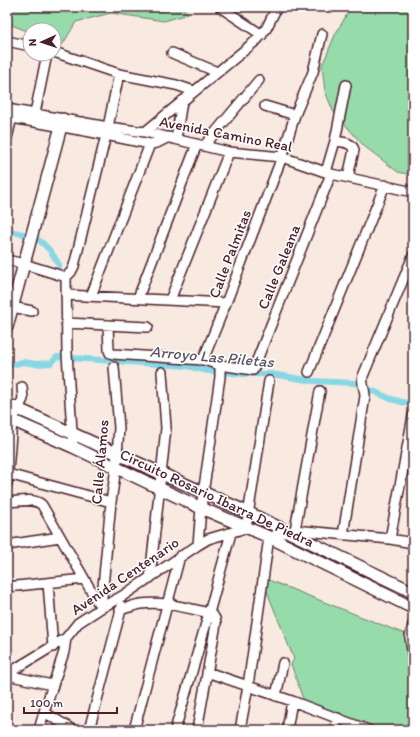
<svg xmlns="http://www.w3.org/2000/svg" width="420" height="737" font-family="Itim,sans-serif">
<rect width="100%" height="100%" fill="#f8eae0"/>
<filter id="ink" filterUnits="userSpaceOnUse"><feTurbulence type="fractalNoise" baseFrequency=".025" numOctaves="2"/><feDisplacementMap in="SourceGraphic" scale="8" xChannelSelector="R" yChannelSelector="G"/><feConvolveMatrix kernelMatrix="1 2 1 2 8 2 1 2 1" color-interpolation-filters="sRGB"/></filter>
<g filter="url(#ink)">
<!-- green -->
<path fill="#95dcaa" stroke="#707e6a" d="M12,7H182L188,14L164,21L111,13L76,22L63,44L54,41V30H30V32L9,24Z
M351,7H413V175L398,172L364,146L333,111L325,91L322,66L335,35Z
M266,579L405,634L406,637L413,690V730H382L304,702L291,664L294,659L264,584Z"/>
<g fill="none" stroke-linecap="round" stroke-linejoin="round">
<!-- canal -->
<path stroke="#88d7e5" stroke-width="6" d="M7,229L14,232L28,235
M37,239C48,246 53,254 59,265
M7,366L23,362L36,364L51,363L57,357L187,366L208,371L223,372L242,374H271L313,381L355,383L391,399L406,403H413"/>
<defs>
<path id="minor" d="M220,7L262,35
M7,41L30,46
M54,52L119,74L176,85L194,91
M172,53L217,72
M265,106L295,115
M7,109L108,127L145,132L229,152L282,157L331,174L413,192
M12,118L91,132
M38,118L35,113L47,54
M83,122L91,132L150,144L157,143L169,137
M145,132L258,39L266,29L277,7
M7,138L13,113
M176,139L182,101
M335,141L346,85
M204,146L259,80
M326,172L335,141C342,142 352,142 354,150L348,177
M7,260L24,264L66,277
M66,277L71,272L74,266L108,127L119,74
M66,277L67,353L73,447
M66,295L226,303
M91,296L150,144
M138,298L197,144
M170,300L229,152
M7,306L32,311
M66,323L148,327
M108,325L109,350L110,353L113,354L203,360L220,365L253,370L331,174
M203,360L226,303L282,157L295,115L313,72L322,34
M309,372L385,185
M8,474L111,502
M7,484L12,421L23,399L22,387
M7,502C17,502 34,497 42,505L101,608
M295,530L320,391
M343,535L365,396C365,389 361,383 363,376L413,256
M390,539L413,416
M7,545L60,537
M198,545L201,508L220,377V365
M150,578L166,428L162,372
M48,583L53,647
M7,587L84,579
M101,608L111,502L116,468L119,428L114,367
M120,610C127,608 134,605 141,604C164,601 187,608 209,613C214,616 216,618 216,624L197,730
M413,624L410,637L413,658
M207,672L292,701L368,730
M7,674L58,643L66,638L78,623L101,608L124,595L198,545L208,539L246,528L269,381
M7,675L52,685
M276,696L283,663
M44,712L73,730
M39,730L44,712L64,652L66,638
M89,730L122,606
M134,730L180,556
M175,730L209,613L231,533
M240,730L248,686L269,537L295,530L390,539L413,543
M287,730L292,701
M335,730L338,718"/>
<path id="major" d="M7,327L63,119
M7,404L249,513L413,592
M7,418L73,447L201,508L269,537L413,608"/>
</defs>
<!-- minor casing -->
<use href="#minor" stroke="#4a1f2b" stroke-width="12"/>
<!-- major casing -->
<use href="#major" stroke="#4a1f2b" stroke-width="14"/>
<!-- minor -->
<use href="#minor" stroke="#fff" stroke-width="9"/>
<!-- major -->
<use href="#major" stroke="#fff" stroke-width="11"/>
</g>
</g>
<g text-anchor="middle" stroke-width="3" stroke-linejoin="round" paint-order="stroke">
<!-- street labels -->
<g font-size="15" fill="#4a1f2b" stroke="#fff">
<text transform="translate(226 134) rotate(11)" y="5">Avenida Camino Real</text>
<text transform="translate(230 254) rotate(-69)" y="5">Calle Palmitas</text>
<text transform="translate(279 267) rotate(-68)" y="5">Calle Galeana</text>
<text transform="translate(100 462) rotate(-85)" y="5">Calle Álamos</text>
<text transform="translate(217 498) rotate(25)" y="5">Circuito Rosario Ibarra De Piedra</text>
<text transform="translate(125 576) rotate(-34)" y="5">Avenida Centenario</text>
</g>
<!-- water labels -->
<g font-size="16" font-style="italic" fill="#5d5663" stroke="#fff">
<text transform="translate(212 356) rotate(5)" y="6">Arroyo Las Piletas</text>
</g>
</g>
<!-- margin -->
<rect width="420" height="737" fill="none" stroke="#fff" stroke-width="24"/>
<rect x="12" y="12" width="396" height="713" fill="none" stroke="#4a1f2b" stroke-width="1.5" filter="url(#ink)"/>
<!-- north arrow -->
<g transform="translate(42 42) rotate(267)"><circle r="19" fill="#ffffff" stroke="#b7a5aa"/>
<path d="M0-3L7 15L0 10L-7 15Z" fill="#4a1f2b"/>
<text y="-6" font-size="11" font-weight="bold" text-anchor="middle" fill="#4a1f2b">N</text>
</g>
<!-- scale -->
<path d="M24 707v6h93v-6" fill="none" stroke="#4a1f2b" stroke-width="2"/>
<text x="30" y="707" font-size="12" fill="#4a1f2b" stroke="#ffffff" stroke-width="3" paint-order="stroke">100 m</text>
</svg>
